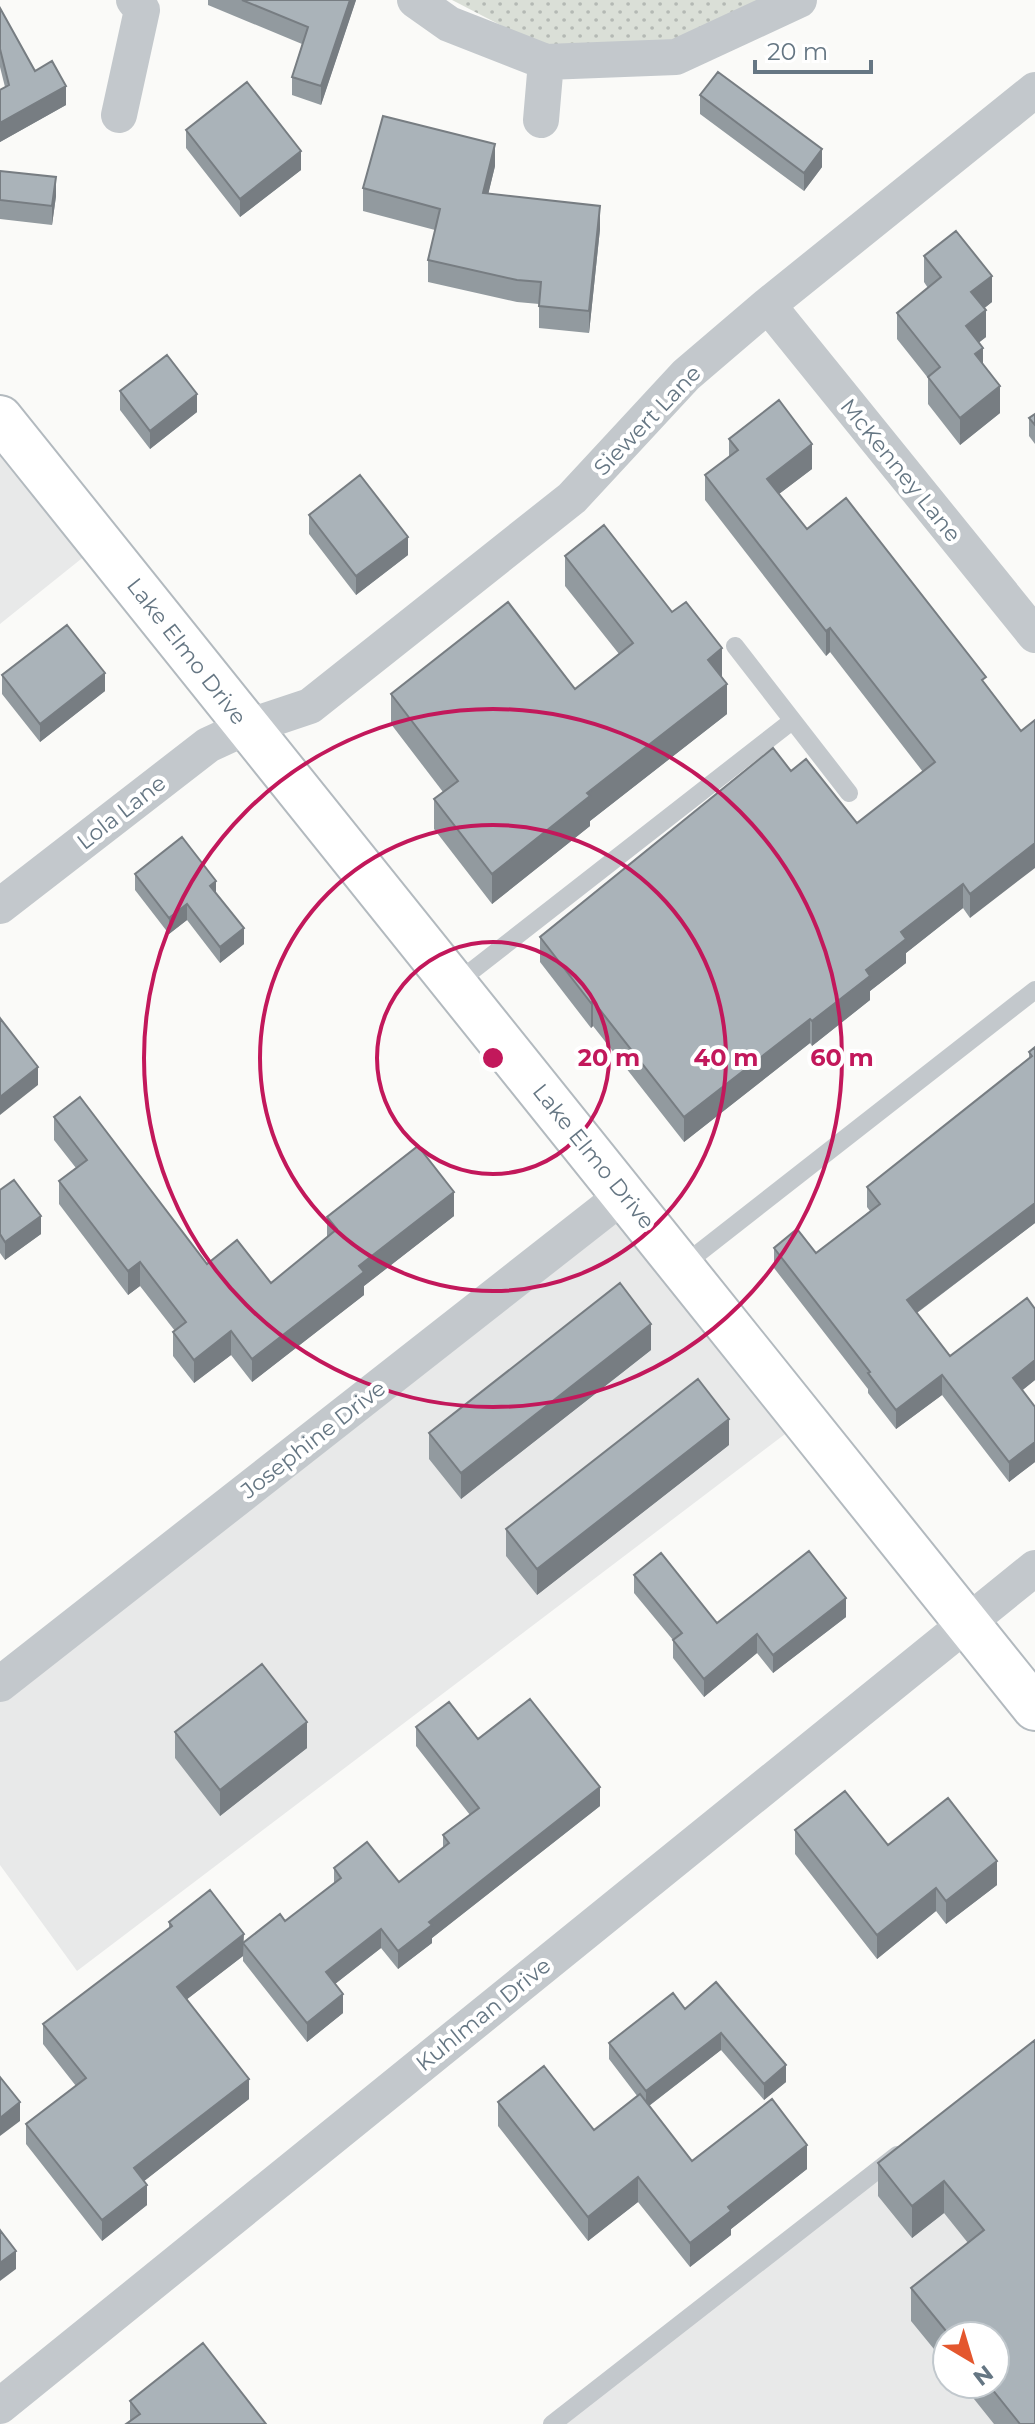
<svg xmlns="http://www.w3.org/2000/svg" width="1035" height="2424" font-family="Montserrat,sans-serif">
<defs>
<pattern id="green-dots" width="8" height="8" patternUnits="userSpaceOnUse" patternTransform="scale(2)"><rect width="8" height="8" fill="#dadfd7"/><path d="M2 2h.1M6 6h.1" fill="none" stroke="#b4b9b4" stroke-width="1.8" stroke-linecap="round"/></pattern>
</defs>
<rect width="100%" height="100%" fill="#fafaf8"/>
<!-- built -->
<path fill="#e8e9e9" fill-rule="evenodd" d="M0,417L101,543L0,624Z
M625,1194L805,1419L77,1971L0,1865V1684Z
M1035,2047V2424H558ZM947,2336H995V2384H947Z"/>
<!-- green -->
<path fill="url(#green-dots)" d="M452,0H770L699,39L541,46Z"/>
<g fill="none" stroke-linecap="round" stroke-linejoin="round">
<defs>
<path id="secondary" d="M0,418L1035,1708"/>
</defs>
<!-- secondary casing -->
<use href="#secondary" stroke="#b3babf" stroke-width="48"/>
<!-- lane -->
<path stroke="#c3c8cc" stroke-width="18" d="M735,646L849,793
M455,984L792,721
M682,1266L1035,990
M552,2424L897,2155"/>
<!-- street -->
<path stroke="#c3c8cc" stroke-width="36" d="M415,0L449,24L546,62L676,57L799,0
M119,115L142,10L134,0
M541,120L546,62
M768,305L1035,635
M0,906L208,745L247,727L310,706L572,498L686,375L768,305L1035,90
M0,1684L625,1194
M0,2406L1035,1568"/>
<!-- secondary -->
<use href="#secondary" stroke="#fff" stroke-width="44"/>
</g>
<!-- wall -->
<path fill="#929a9f" d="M208,0H356L321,105L292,95V77L302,44L208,5Z
M0,8L35,71L66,105L0,142V90L5,87L0,67Z
M700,95L822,167L804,191L700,114Z
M186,130L301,170L240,217L186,148Z
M495,166L488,194L600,229L589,333L539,328V304L517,302L428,282V260L435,230L363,211V188Z
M0,171L56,196L52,225L0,219Z
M924,256L992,302L984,308L986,337L979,342L983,365L1000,413L960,445L928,404V378L897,339V313L928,288L924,282Z
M120,391L197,412L150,449L120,410Z
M1035,414V444L1029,436V418Z
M729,439L812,469L779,494L807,529L986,686L1021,731L970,918L963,908L906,953V963L870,991V1000L812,1046L810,1043L684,1142L593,1026L591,1028L540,962V937L791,771L857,823L923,772L830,652L826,656L705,500V475L729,457Z
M309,515L408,555L356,595L309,534Z
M565,556L722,678L727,714L590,821V826L492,904L434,829V799L443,792L391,724V694L575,689L619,654L565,586Z
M2,675L105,691L40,742L2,694Z
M135,874L216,893L244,944L220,963L187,920L169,934L135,890Z
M1035,1047V1223L917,1313L950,1356L1035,1380L1022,1390L1035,1407V1462L1009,1482L942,1395L896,1429L868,1393V1389L774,1268V1248L816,1253L870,1211L867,1207V1187L1029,1058V1052Z
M54,1117L207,1264L271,1283L327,1237V1217L454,1216L364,1286V1295L252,1382L231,1355L194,1383L173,1356V1332L175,1331L140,1286L128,1295L59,1204V1181L76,1168L54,1140Z
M0,1190L41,1234L5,1260L0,1253Z
M651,1350L461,1499L429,1459V1433Z
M729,1445L537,1595L506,1556V1529Z
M634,1575L717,1623L846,1617L773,1673L757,1653L704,1697L673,1658V1640L634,1593Z
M416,1727L478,1739L600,1806L432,1938V1943L398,1969L381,1948L335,1984L343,2013L307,2042L243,1961V1956L187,1999L249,2099L144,2181L147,2205L102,2241L26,2144V2124L76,2086L43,2044V2024L169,1929V1922L244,1942L285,1921L334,1883V1868L399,1882L443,1848V1835L470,1815L416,1746Z
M175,1732L307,1748L220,1816L175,1758Z
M795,1830L888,1845L997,1885L946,1924L936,1911L877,1959L795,1854Z
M716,1982L786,2082L764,2100L721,2050L649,2106L692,2161L807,2169L731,2229V2235L690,2267L638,2202L588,2241L498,2126V2102L594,2130L638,2097L609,2059V2043L685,2009Z
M1035,2040V2424H994L962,2384H995V2336H947V2365L911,2321V2288L968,2243L944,2213L912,2238L878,2196V2163Z
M130,2401L266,2424L130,2421Z"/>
<!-- shaded-wall -->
<path fill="#777d82" d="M350,0H356L321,105V86Z
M66,86V105L0,142V123Z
M495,144V166L483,216V193Z
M822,149V167L804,191V173Z
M301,151V170L240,217V199Z
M56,177V196L52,225V206Z
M600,206V229L589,333V311Z
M992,276V302L971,319V292Z
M986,310V337L966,353V326Z
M983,348V374L975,354Z
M1000,386V413L960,445V418Z
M197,394V412L150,449V431Z
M812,444V469L767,503V479Z
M408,537V555L356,595V576Z
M830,628V652L826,656V631Z
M722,648V678L708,660Z
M105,673V691L40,742V724Z
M727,684V714L590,821V826L492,904V874L587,793Z
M1035,843V868L970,918V894Z
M216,881V897L210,886Z
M963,884V908L906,953V963L870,991V1000L812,1046V1021L901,932Z
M187,904V920L169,934V918Z
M244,928V944L220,963V947Z
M593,1001V1026L591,1028V1003Z
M810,1019V1043L684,1142V1117Z
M38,1067V1085L0,1115V1097Z
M454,1192V1216L364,1286V1295L252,1382V1359L359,1266Z
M1035,1203V1223L907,1320V1300Z
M41,1216V1234L5,1260V1242Z
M140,1262V1286L128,1295V1271Z
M651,1324V1350L461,1499V1473Z
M231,1331V1355L194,1383V1360Z
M1035,1360V1380L1013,1398V1378Z
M942,1375V1395L896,1429V1410Z
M729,1419V1445L537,1595V1569Z
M1035,1442V1462L1009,1482V1462Z
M846,1598V1617L773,1673V1655Z
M757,1634V1653L704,1697V1679Z
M307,1722V1748L220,1816V1790Z
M600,1787V1806L432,1938V1943L398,1969V1951L429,1922Z
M997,1861V1885L946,1924V1901Z
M936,1888V1911L877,1959V1935Z
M381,1929V1948L326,1991V1972Z
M244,1934L243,1956L177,2007V1987Z
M343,1994V2013L307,2042V2023Z
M721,2033V2050L646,2108V2091Z
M786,2065V2082L764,2100V2084Z
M249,2079V2099L134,2189V2168Z
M20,2102V2121L0,2136V2118Z
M807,2145V2169L731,2229V2235L690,2267V2243L728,2207Z
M638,2177V2202L588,2241V2217Z
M944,2181V2213L912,2238V2206Z
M147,2185V2205L102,2241V2220Z
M16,2251V2269L0,2281V2263Z"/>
<!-- building -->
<path fill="#aab3b9" stroke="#777d82" stroke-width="2" d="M242,0H350L321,86L292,77L308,27Z
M0,8L35,71L52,61L66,86L0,123V90L9,85L0,49Z
M718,72L822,149L804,173L700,95Z
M247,82L301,151L240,199L186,130Z
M383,116L495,144L483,193L600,206L589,311L539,306L541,282L517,280L428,260L440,209L363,188Z
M0,171L56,177L52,206L0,200Z
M956,231L992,276L971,292L986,310L966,326L983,348L975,354L1000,386L960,418L928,377L940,367L897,313L941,277L924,256Z
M167,355L197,394L150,431L120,391Z
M779,400L812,444L767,479L807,529L846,498L986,677L982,680L1021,731L1035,720V843L970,894L963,884L901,932L906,939L866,970L870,976L812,1021L810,1019L684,1117L593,1001L591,1003L540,937L773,748L791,771L806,759L857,823L935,762L830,628L826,631L705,475L738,450L729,439Z
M1035,414V425L1029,418Z
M360,475L408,537L356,576L309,515Z
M604,525L672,612L686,602L722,648L708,660L727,684L587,793L590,796L492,874L434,799L458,781L391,694L508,602L575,689L633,643L565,556Z
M67,625L105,673L40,724L2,675Z
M182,837L216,881L210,886L244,928L220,947L187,904L169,918L135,874Z
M0,1018L38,1067L0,1097Z
M1035,1047V1203L907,1300L950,1356L1027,1298L1035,1309V1360L1013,1378L1035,1407V1442L1009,1462L942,1375L896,1410L868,1373L870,1372L774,1248L797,1229L816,1253L880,1204L867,1187L1032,1056L1029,1052Z
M80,1097L207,1264L237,1240L271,1283L337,1229L327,1217L418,1146L454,1192L359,1266L364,1272L252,1359L231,1331L194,1360L173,1332L186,1322L140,1262L128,1271L59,1181L87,1160L54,1117Z
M14,1180L41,1216L5,1242L0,1234V1190Z
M620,1283L651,1324L461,1473L429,1433Z
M698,1379L729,1419L537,1569L506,1529Z
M809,1551L846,1598L773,1655L757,1634L704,1679L673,1640L682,1633L634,1575L661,1553L717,1623Z
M262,1664L307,1722L220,1790L175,1732Z
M530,1699L600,1787L429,1922L432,1925L398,1951L381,1929L326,1972L343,1994L307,2023L243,1943L280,1914L285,1921L341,1878L334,1868L367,1842L399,1882L449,1843L443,1835L479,1808L416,1727L449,1702L478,1739Z
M845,1791L888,1845L948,1798L997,1861L946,1901L936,1888L877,1935L795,1830Z
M210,1890L244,1934L177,1987L249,2079L134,2168L147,2185L102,2220L26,2124L86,2078L43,2024L172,1926L169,1922Z
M716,1982L786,2065L764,2084L721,2033L646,2091L609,2043L673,1993L685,2009Z
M1035,2040V2424H1020L988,2384H995V2336H950L911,2288L984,2230L944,2181L912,2206L878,2163Z
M544,2066L594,2130L640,2094L692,2161L772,2099L807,2145L728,2207L731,2211L690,2243L638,2177L588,2217L498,2102Z
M0,2077L20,2102L0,2118Z
M0,2230L16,2251L0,2263Z
M203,2343L266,2424H126L140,2414L130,2401Z"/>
<!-- distance rings -->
<g fill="none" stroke="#c2185b" stroke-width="4">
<circle cx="493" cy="1058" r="116"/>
<circle cx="493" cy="1058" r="233"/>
<circle cx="493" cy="1058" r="349"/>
</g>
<g text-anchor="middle" stroke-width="8" stroke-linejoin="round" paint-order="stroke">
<!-- street labels -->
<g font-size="22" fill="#657683" stroke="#fff">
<text transform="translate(647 420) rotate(-46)" y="8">Siewert Lane</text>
<text transform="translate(901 470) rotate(51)" y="8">McKenney Lane</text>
<text transform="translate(187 651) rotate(52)" y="8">Lake Elmo Drive</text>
<text transform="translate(121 812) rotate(-38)" y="8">Lola Lane</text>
<text transform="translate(594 1156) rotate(51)" y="8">Lake Elmo Drive</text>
<text transform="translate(313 1439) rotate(-38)" y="8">Josephine Drive</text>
<text transform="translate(483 2014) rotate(-39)" y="8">Kuhlman Drive</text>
</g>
</g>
<circle cx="493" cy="1058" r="12" fill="#c2185b" stroke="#fff" stroke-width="4"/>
<g font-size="24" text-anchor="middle" font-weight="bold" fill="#c2185b" stroke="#fff" stroke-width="8" stroke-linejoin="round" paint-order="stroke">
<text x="609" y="1066">20 m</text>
<text x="726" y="1066">40 m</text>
<text x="842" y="1066">60 m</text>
</g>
<!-- north arrow -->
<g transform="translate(971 2360) rotate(142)"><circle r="38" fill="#ffffff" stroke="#c1c8cd" stroke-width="2"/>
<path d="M0-6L14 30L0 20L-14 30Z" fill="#e4572e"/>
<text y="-12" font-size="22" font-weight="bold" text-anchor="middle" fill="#657683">N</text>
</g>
<!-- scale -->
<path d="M755 60v12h116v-12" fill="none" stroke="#657683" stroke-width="4"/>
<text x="767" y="60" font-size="24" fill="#657683" stroke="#ffffff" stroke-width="6" paint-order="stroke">20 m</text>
</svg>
